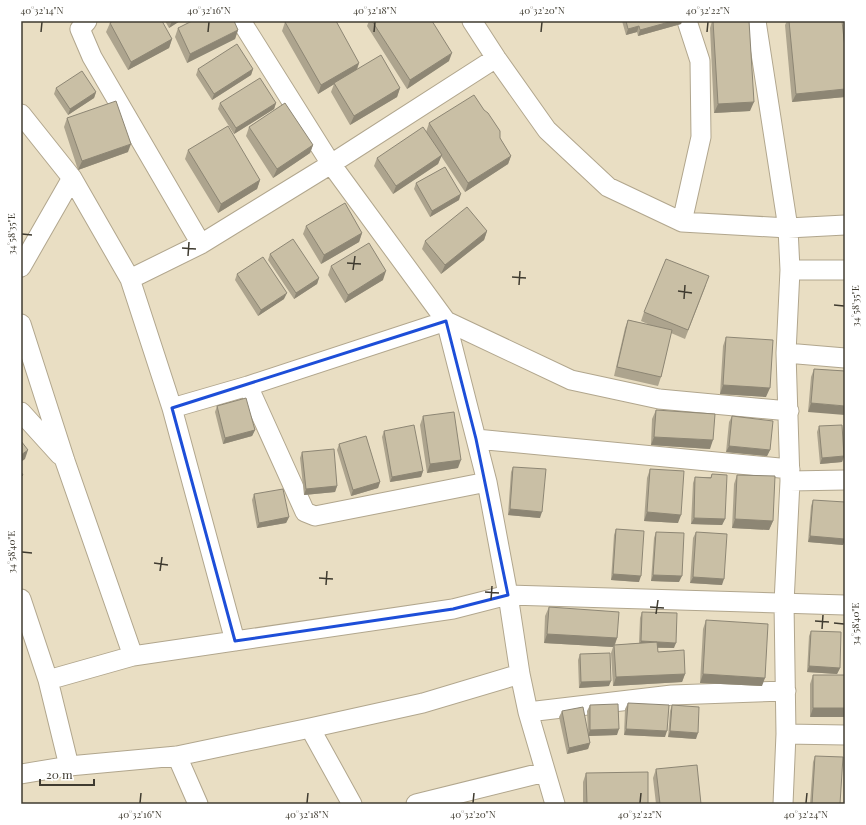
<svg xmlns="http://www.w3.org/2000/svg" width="866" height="825" font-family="'Playfair Display',serif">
<rect width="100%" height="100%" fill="#e9dec3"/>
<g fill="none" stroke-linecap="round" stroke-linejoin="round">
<defs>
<path id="minor" d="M87,21L80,29L92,57L201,244
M241,21L331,164L446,321L487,482L508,595L520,674L528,712L555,804
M472,21L496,58L547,130L608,187L682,222L788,228L845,225
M756,21L788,228L790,270L786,353L790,481L784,603L786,734L783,804
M21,114L72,178L130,279L172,408L235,641
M682,222L701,137L700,61L687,21
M21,267L72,178
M790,270H845
M130,279L201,244L331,164L496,58
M21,324L65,461L133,656
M786,353L845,358
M248,386L305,512L315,516L487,482
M172,408L248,386L446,321L571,380L659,399L789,411
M21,412L60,455
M476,439L790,469
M790,481L845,480
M21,599L48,680L69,766
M48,680L133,656L453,609L508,595L845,605
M528,712L672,695L786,691
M310,728L352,804
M786,734L845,735
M177,756L198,804
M21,774L69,766L177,756L310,728L423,703L520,674
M416,804L545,772"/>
</defs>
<!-- minor casing -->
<use href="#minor" stroke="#b1a68d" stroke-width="21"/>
<!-- minor -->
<use href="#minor" stroke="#fff" stroke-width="19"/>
</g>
<!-- wall -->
<path fill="#ada48e" d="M165,21H180L169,28Z
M369,21H432L449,61L407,89L367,26Z
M622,21H682L681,24L638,36L637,32L626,35Z
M712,21H749L750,111L714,113L710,28Z
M787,21H842L845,48V97L792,102L785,25Z
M285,22L359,63L357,70L400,88L397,97L350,125L331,92L334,84L318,94L282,31Z
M110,23L172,39L169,48L128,70L106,32Z
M178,28L238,30L235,39L187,63L175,37Z
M198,69H253L251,75L212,100L196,75Z
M56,88L96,92L94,98L68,115L54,94Z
M220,103H276L274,109L234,134L218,109Z
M67,118L128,152L78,170L64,127Z
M429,123L500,138L511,156L508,164L465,192L441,156L438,164L393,194L374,166L377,158L426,132Z
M249,127L313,145L310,153L273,178L246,136Z
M188,150L260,180L257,189L218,213L185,159Z
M416,183L459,200L430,217L414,189Z
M306,226L362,233L359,242L321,264L303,234Z
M487,231L484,240L441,274L422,249L425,241Z
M270,254L319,278L317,284L294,299L268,260Z
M331,266L383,280L345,303L328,275Z
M237,274L284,299L258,316L235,280Z
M706,285L685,339L671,333L661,377L658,386L614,376L625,328L628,320L650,325L641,321L644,312Z
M726,337L766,397L720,394L723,346Z
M814,369L845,371L808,412L811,377Z
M217,406L255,430L252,436L223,444L215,412Z
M656,410L710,449L651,445L652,419Z
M423,416L458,468L427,473L420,425Z
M732,416L770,450L767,456L726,452L729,422Z
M819,426L844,456L842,462L820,464L817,432Z
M384,431L423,471L421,477L390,482L382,437Z
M339,444L380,482L378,488L351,496L337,450Z
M302,452L337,486L335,492L304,495L300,458Z
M513,467L540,518L508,515L511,472Z
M650,469L678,523L644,521L647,478Z
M712,474L725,519L722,525L691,524L693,483L695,477H711Z
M737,475L773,521L769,530L732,528L734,484Z
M254,494L289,517L286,523L257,528L252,500Z
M813,500L843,545L808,542L811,506Z
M616,529L639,582L611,580L614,535Z
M656,532L679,582L651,581L654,538Z
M696,532L722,585L690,583L693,538Z
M549,607L617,638L615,645L639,643L640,618L642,612L674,648H657L658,652L685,674L682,682L613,686L611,653L613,647L544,643L545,616Z
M706,620L762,686L700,683L703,629Z
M811,631L840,668L837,674L807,672L809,636Z
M580,654L609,686L579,688L578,660Z
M813,675H845L810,717V684Z
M628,703L665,737L624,735L625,709Z
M590,705L617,735L589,736L590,743L588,749L567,754L559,717L562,711L588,733L587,711Z
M672,705L696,739L668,737L670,711Z
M815,756L840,804H810L813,762Z
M656,769L701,804H656L653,778Z
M586,773L648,804H583V782Z"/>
<!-- shaded-wall -->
<path fill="#8d8674" d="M172,21H180L169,28Z
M673,21H682L681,24L638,36L640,30Z
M639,26L637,32L626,35L628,29Z
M238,30L235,39L187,63L190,54Z
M172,39L169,48L128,70L131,62Z
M452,53L449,61L407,89L410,80Z
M359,63L356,71L318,94L321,85Z
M253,69L251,75L212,100L214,94Z
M400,88L397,97L350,125L354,116Z
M845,89V97L792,102L796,94Z
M96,92L94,98L68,115L70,109Z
M754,102L750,111L714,113L718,104Z
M276,103L274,109L234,134L236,128Z
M131,144L128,152L78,170L82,161Z
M313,145L310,153L273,178L277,169Z
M442,155L438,164L393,194L396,186Z
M511,156L508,164L465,192L468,183Z
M260,180L257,189L218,213L221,204Z
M461,194L459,200L430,217L432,211Z
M487,231L484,240L441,274L445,265Z
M362,233L359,242L321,264L324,255Z
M386,271L383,280L345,303L348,295Z
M319,278L317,284L294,299L296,293Z
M287,293L284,299L258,316L261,310Z
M723,385L770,388L766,397L720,394Z
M811,403L845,406V415L808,412Z
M255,430L252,436L223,444L225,438Z
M654,437L713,440L710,449L651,445Z
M729,446L770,450L767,456L726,452Z
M28,450L25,459L21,462V455Z
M844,456L842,462L820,464L822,458Z
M461,460L458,468L427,473L430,464Z
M423,471L421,477L390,482L392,477Z
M380,482L378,488L351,496L353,490Z
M337,486L335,492L304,495L306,489Z
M510,509L542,512L540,518L508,515Z
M647,512L681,515L678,523L644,521Z
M289,517L286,523L257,528L259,523Z
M694,518L725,519L722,525L691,524Z
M735,519L773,521L769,530L732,528Z
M810,536L845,539V540L843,545L808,542Z
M613,574L641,576L639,582L611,580Z
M653,575L682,576L679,582L651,581Z
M693,577L724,579L722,585L690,583Z
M547,634L617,638L614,646V645L613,647L544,643Z
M641,641L676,643L674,648L638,647Z
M809,666L840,668L837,674L807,672Z
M685,674L682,682L613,686L616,677Z
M703,674L765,678L762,686L700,683Z
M611,681L609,686L579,688L581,682Z
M813,708H845V717H810Z
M619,729L617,735L588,736L590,730Z
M626,729L667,731L665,737L624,735Z
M670,731L698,733L696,739L668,737Z
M590,743L588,749L567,754L569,748Z"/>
<!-- building -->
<path fill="#c9bfa5" stroke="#8d8674" d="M113,21H162L172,39L131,62L110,23Z
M192,21H234L238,30L190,54L178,28Z
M287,21H336L359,63L321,85L285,22Z
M372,21H432L452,53L410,80Z
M626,21H673L640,30L639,26L628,29Z
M713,21H749L754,102L718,104Z
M789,21H842L845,48V89L796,94Z
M237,44L253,69L214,94L198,69Z
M381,55L400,88L354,116L334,83Z
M82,71L96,92L70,109L56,88Z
M260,78L276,103L236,128L220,103Z
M474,95L484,110L488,113L500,131V138L511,156L468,183L429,123Z
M116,101L131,144L82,161L67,118Z
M285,103L313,145L277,169L249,127Z
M228,126L260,180L221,204L188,150Z
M423,127L442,155L396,186L377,158Z
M445,167L461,194L432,211L416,183Z
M345,203L362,233L324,255L306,226Z
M467,207L487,231L445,265L425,241Z
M293,239L319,278L296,293L270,254Z
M369,243L386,271L348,295L331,266Z
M263,257L287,293L261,310L237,274Z
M666,259L709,276L688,330L644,312Z
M628,320L672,330L661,377L617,367Z
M726,337L773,340L770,388L723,385Z
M814,369L845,371V406L811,403Z
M246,398L255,430L225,438L217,406Z
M656,410L715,414L713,440L654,437Z
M454,412L461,460L430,464L423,416Z
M732,416L773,421L770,450L729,446Z
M414,425L423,471L392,477L384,431Z
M842,425L844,456L822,458L819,426Z
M366,436L380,482L353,490L339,444Z
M21,441L28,450L21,455Z
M334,449L337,486L306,489L302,452Z
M513,467L546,469L542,512L510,509Z
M650,469L684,471L681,515L647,512Z
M21,472L23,475L21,477Z
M712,474L727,475L725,519L694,518L695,477L711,478Z
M737,475L775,476L773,521L735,519Z
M283,489L289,517L259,523L254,494Z
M813,500L845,502V539L810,536Z
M616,529L644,531L641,576L613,574Z
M656,532L684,533L682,576L653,575Z
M696,532L727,534L724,579L693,577Z
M549,607L619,612L617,638L547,634Z
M642,612L677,613L676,643L641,641Z
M706,620L768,624L765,678L703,674Z
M811,631L841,632L840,668L809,666Z
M657,642L658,652L684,650L685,674L616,677L614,645Z
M610,653L611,681L581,682L580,654Z
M813,675H845V708H813Z
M628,703L669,705L667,731L626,729Z
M618,704L619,729L590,730V705Z
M672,705L699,707L698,733L670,731Z
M583,707L590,743L569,748L562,711Z
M815,756L843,757L840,804H812Z
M697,765L701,804H660L656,769Z
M648,772V804H587L586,773Z"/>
<!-- marked area -->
<path fill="none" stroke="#1d4ed8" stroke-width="3" stroke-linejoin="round" d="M446,321L476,439L508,595L453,609L235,641L172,408Z"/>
<!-- ticks -->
<path fill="none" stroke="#3f3b30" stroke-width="1.5" d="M41,32L42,22M208,32L209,22M374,32L375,22M541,32L542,22M707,32L708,22M22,234L32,235M182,248L196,249M188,256L189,242M347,263L361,264M353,270L355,256M512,277L526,278M519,285L520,271M678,291L692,293M684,299L685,285M834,305L844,306M22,552L32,553M154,563L168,565M160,571L162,557M319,578L333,579M326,585L327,571M485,592L499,593M491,600L492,586M650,607L664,608M656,614L658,600M815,621L829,622M834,623L844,624M822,629L823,615M140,803L141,793M307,803L308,793M473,803L474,793M640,803L641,793M806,803L807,793"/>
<!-- border -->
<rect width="866" height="825" fill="none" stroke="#ffffff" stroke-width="44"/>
<!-- scale -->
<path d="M40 779v6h54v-6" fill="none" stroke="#3f3b30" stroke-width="2"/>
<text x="46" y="779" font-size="12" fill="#3f3b30" stroke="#ffffff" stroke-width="3" paint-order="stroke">20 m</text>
<rect x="22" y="22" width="822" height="781" fill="none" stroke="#3f3b30" stroke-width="1.5"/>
<g font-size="10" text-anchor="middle" fill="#3f3b30">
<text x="42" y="14">40°32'14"N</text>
<text x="209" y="14">40°32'16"N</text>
<text x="375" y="14">40°32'18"N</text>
<text x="542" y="14">40°32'20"N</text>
<text x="708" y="14">40°32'22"N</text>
<text transform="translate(11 234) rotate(-90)" y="4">34°58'35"E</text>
<text transform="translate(855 306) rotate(-90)" y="4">34°58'35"E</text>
<text transform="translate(11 552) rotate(-90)" y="4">34°58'40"E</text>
<text transform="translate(855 624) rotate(-90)" y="4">34°58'40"E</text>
<text x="140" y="818">40°32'16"N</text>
<text x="307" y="818">40°32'18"N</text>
<text x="473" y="818">40°32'20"N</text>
<text x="640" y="818">40°32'22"N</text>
<text x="806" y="818">40°32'24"N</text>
</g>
</svg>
